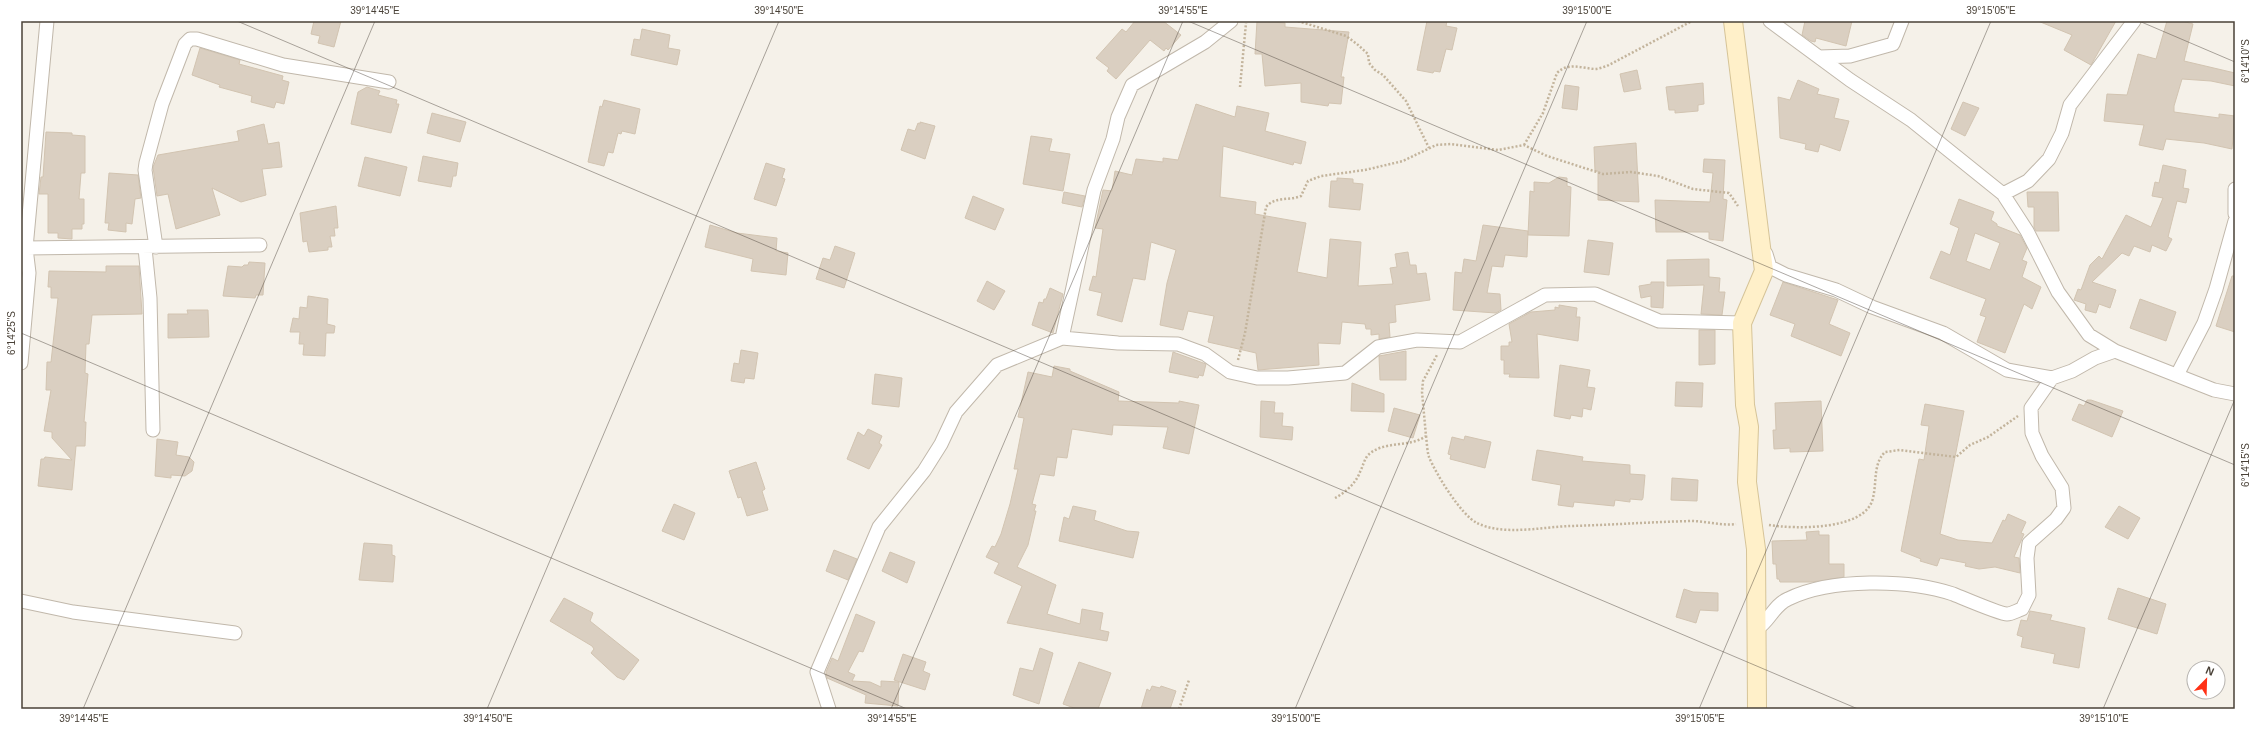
<svg xmlns="http://www.w3.org/2000/svg" width="2256" height="730" font-family="Arial,sans-serif">
<rect width="100%" height="100%" fill="#f5f1e9"/>
<!-- building -->
<path fill="#dacfc1" stroke="#d2c4b1" fill-rule="evenodd" d="M314,21H341L334,47L318,43L320,36L311,34Z
M1135,21H1163L1181,35L1168,50L1166,48L1164,51L1150,40L1116,79L1107,71L1109,68L1096,58L1122,29L1126,32Z
M1257,21L1285,23V27L1349,32L1341,77H1344L1341,104L1329,103L1328,106L1301,102V83L1265,86L1262,54H1255Z
M1427,21H1447L1446,26L1457,28L1452,50L1446,49L1440,72L1434,71L1433,73L1417,70Z
M1805,21H1852L1846,46L1816,38L1815,42L1811,41L1802,35Z
M2038,21H2116L2091,65L2064,50L2072,35Z
M2167,21H2182L2193,24L2184,61L2235,73V86L2211,81L2182,79L2174,106V112L2219,118V114L2235,116L2232,149L2204,143L2166,139L2163,150L2139,145L2144,125L2104,121L2107,94L2127,95L2138,54L2156,59Z
M642,29L670,35L668,48L680,50L677,65L631,55L634,39L640,40Z
M200,48L240,60L239,64L283,76L282,80L289,82L284,104L276,102L274,108L251,102L252,96L219,87L220,85L192,75Z
M1637,70L1641,89L1624,92L1620,74Z
M1798,80L1819,89L1817,94L1839,99L1834,118L1849,121L1840,151L1820,144L1818,152L1805,149L1806,144L1780,138L1778,97L1790,100Z
M1703,83L1704,104L1698,105V111L1675,113V110H1669L1666,87Z
M1565,85L1579,87L1577,110L1562,108Z
M367,87L380,91L378,95L397,100L396,104H399L391,133L351,124L358,92Z
M604,100L640,109L635,134L622,131L621,134L618,133L613,153L608,152L604,166L588,162L600,106L602,107Z
M1963,102L1979,108L1965,136L1951,129Z
M1196,104L1235,117L1237,106L1269,113L1265,131L1306,142L1301,164L1294,162L1293,165L1223,146L1220,197L1256,202L1255,214L1306,223L1297,272L1327,278L1330,239L1361,242L1358,286L1393,284L1390,268L1397,267L1395,254L1408,252L1410,265H1416L1417,274L1426,273L1430,300L1395,305L1396,322L1389,323L1390,337L1379,339V334L1371,335V329H1366L1365,324L1342,322L1340,344L1318,343L1319,365L1258,370L1256,353L1208,342L1214,316L1188,311L1183,330L1160,325L1167,283L1176,250L1151,242L1145,280L1133,278L1122,322L1097,315L1102,293L1089,290L1093,276L1096,277L1103,229L1095,228L1103,190L1112,191L1115,171L1132,175L1136,159L1163,162V158L1178,160Z
M432,113L466,122L460,142L427,133Z
M920,122L935,126L925,159L901,150L908,129L915,131L918,123L920,124Z
M264,124L268,144L279,142L282,167L262,169L266,195L241,202L212,188L220,215L176,229L168,194L157,196L153,167L158,155L239,141L237,131Z
M46,132L72,133V135L85,136V173H81L79,199H84V224H82V229H72V239L58,238V233H48V194H39L41,177H43Z
M1031,136L1052,139L1049,151L1070,154L1063,191L1023,184Z
M1636,143L1639,202L1598,200V171H1595L1594,147Z
M423,156L458,163L456,176H453L451,187L418,181Z
M365,157L407,167L400,196L358,186Z
M1704,159L1725,160L1723,199L1727,200L1723,241L1709,239V232H1656L1655,200L1710,202L1713,173L1703,172Z
M766,163L785,169L782,178L785,179L776,206L754,199Z
M2163,165L2186,170L2183,188L2189,189L2186,203L2177,201L2168,237L2172,239L2166,251L2152,245L2150,252L2134,246L2129,256L2122,253L2092,282L2116,290L2110,308L2099,304L2096,313L2085,310L2086,304L2074,300L2078,289L2081,290L2090,265L2099,256L2102,259L2126,215L2151,227L2163,198L2152,196L2155,182L2159,183Z
M109,173L138,175L141,198L135,199L132,224L126,223V232L108,230L109,223H105Z
M1559,177L1567,178V186L1571,187L1569,236L1528,235L1530,191L1534,192V182L1549,183Z
M1337,178L1353,179V183L1363,184L1360,210L1329,207L1331,181H1337Z
M1064,192L1085,196L1082,207L1062,203Z
M2027,192H2058L2059,231H2036L2034,227V207H2028Z
M973,196L1004,209L995,230L965,218Z
M1959,199L1994,212L1991,220L1997,224V226L2020,235L2027,248L2022,260L2027,262L2022,277L2041,287L2032,309L2024,304L2005,353L1977,342L1986,317L1980,315L1986,299L1930,278L1941,251L1950,255L1959,228L1950,224ZM1975,233L2000,243L1990,270L1966,261Z
M336,206L338,228H334L335,236H330L332,247H328V250L309,252L307,241L303,242L300,213Z
M710,225L737,233L777,238L776,251L788,253L786,275L751,271L753,259L705,247Z
M1483,225L1528,231L1527,257L1505,255L1503,267L1492,266L1487,293L1500,294L1501,310L1496,313L1453,310L1455,272L1462,273L1464,259L1476,261Z
M1588,240L1613,243L1609,275L1584,272Z
M835,246L855,253L844,288L816,279L823,258L830,260Z
M1709,259V277L1720,278L1719,292H1725L1722,315L1701,314L1704,285L1667,286V260Z
M249,262L265,263L263,295H256L255,298L223,296L228,266L242,267L244,265H248Z
M106,266H139L142,314L92,315L89,344H86L85,373L88,374L84,422H86L85,446H76L72,490L38,486L41,459H44L45,457L72,460L52,438V432L44,431L51,390H46L47,362H51L58,298H51V287H48L49,271L106,272Z
M2232,276H2235V332L2216,326Z
M987,281L1005,291L994,310L977,301Z
M1651,282H1664L1663,308L1651,307V296L1641,298L1639,286L1651,284Z
M1783,282L1838,300L1829,324L1850,333L1841,356L1791,336L1795,324L1770,315Z
M1050,288L1063,294L1053,333L1032,325L1039,302L1043,303L1044,299H1046Z
M308,296L328,299L327,324L335,326L334,333H326L325,356L303,355L304,344H299L300,332H290L293,318L299,319L300,307L307,308Z
M2140,299L2176,312L2166,341L2130,328Z
M1559,305L1577,308L1576,317H1580L1578,341L1537,334L1539,378L1509,377L1510,374H1504V360H1501V346H1509V342H1512L1509,324L1531,312L1555,310V307L1559,308Z
M187,310H208L209,337L168,338V314H188Z
M1699,330H1715V364L1699,365Z
M741,350L758,353L754,379L745,378L744,383L731,381L734,363L739,364Z
M1406,351V380H1380L1379,356Z
M1173,352L1206,364L1203,376L1199,375L1198,378L1169,372Z
M1560,365L1590,370L1587,387L1595,388L1591,410L1583,408L1582,417L1571,415L1570,419L1554,416Z
M1054,366L1070,369V371L1119,392L1118,401L1179,403V401L1199,405L1189,454L1163,448L1168,427L1113,425L1112,435L1072,429L1067,458L1057,457L1054,476L1040,474L1032,504L1036,505L1034,511H1036L1028,545L1017,567L1056,585L1047,614L1080,624L1082,609L1103,613L1100,630L1109,632L1107,641L1007,623L1022,586L994,573L999,563L986,557L992,546L995,547L1001,534L1010,504L1018,469H1014L1024,418L1018,417L1028,372L1052,377Z
M875,374L902,378L899,407L872,404Z
M1676,382L1703,383L1702,407L1675,406Z
M1352,383L1384,394V412L1351,411Z
M2087,400H2091L2123,411L2112,437L2072,420L2079,404L2084,406Z
M1261,401L1275,402L1274,413H1283L1282,426L1293,427L1292,440L1260,437Z
M1821,401L1823,451L1790,452V448L1774,449L1773,430H1776L1775,403Z
M1925,404L1964,411L1940,534L1958,540L1992,543L2003,520L2005,521L2008,514L2026,522L2021,533L2024,534L2014,557L2019,558L2020,573L1995,567L1979,569L1965,566L1966,563L1940,558L1937,566L1920,561L1921,559L1901,551L1919,459L1924,460L1929,426L1921,425Z
M1394,408L1420,415L1413,438L1388,431Z
M868,429L882,436L879,443L882,445L869,469L847,459L858,432L864,436Z
M1465,436L1491,442L1485,468L1450,459L1451,455L1448,454L1452,437L1464,440Z
M157,439L178,442L176,455L189,457L194,462L192,471L185,476L171,475V478L155,476Z
M1537,450L1583,457L1582,461L1630,465V474L1645,475L1643,498L1642,500L1630,499V502L1615,500L1614,506L1574,502L1573,507L1558,505L1561,485L1532,480Z
M756,462L765,489L762,491L768,510L747,516L741,497L738,498L729,471Z
M1672,478L1698,480L1697,501L1671,500Z
M674,504L695,513L684,540L662,531Z
M1073,506L1096,511L1094,520L1127,531L1139,532L1133,558L1059,541L1064,517L1069,519Z
M2119,506L2140,518L2128,539L2105,527Z
M1819,531V535H1829V564H1844V577L1812,582H1780L1779,579H1777L1776,564H1773L1772,541L1807,540L1806,532Z
M364,543L392,545V555L395,556L393,582L359,580Z
M834,550L857,559L848,580L826,571Z
M890,552L915,562L907,583L882,571Z
M2118,588L2166,604L2157,634L2108,619Z
M1684,589L1693,592L1718,593V611L1700,610L1696,623L1676,617Z
M564,598L593,613L590,621L639,660L624,680L617,677L591,653L594,649L592,646L550,621Z
M2030,611L2052,615L2050,620L2085,628L2079,668L2053,663L2055,654L2021,647L2023,637L2017,635L2021,620L2027,621Z
M856,614L875,622L863,652L859,651L848,672L855,675L852,681L870,682L881,687V681L899,682L898,706L865,703L866,695L827,678L826,672L832,658L838,661Z
M1040,648L1053,653L1039,704L1013,695L1020,668L1033,671Z
M903,654L926,662L923,671L930,674L925,690L894,680Z
M1079,662L1111,673L1098,709H1077L1063,704Z
M1152,686L1160,688L1161,686L1176,691L1170,709H1141L1147,689L1150,691Z"/>
<g fill="none" stroke-linecap="round" stroke-linejoin="round">
<defs>
<path id="minor" d="M1770,21L1850,80L1911,120L2003,194L2027,231L2058,292L2089,335L2115,351
M1819,57L1850,56L1893,44L1902,21
M2235,189V214
M2003,194L2028,181L2049,159L2062,133L2070,105L2134,21
M156,247L145,170L146,163L162,104L185,44L190,39H197L283,65L389,82
M26,248L260,245
M145,248L150,298L153,430
M1766,254L1770,267L1786,275L1836,290L1872,307L1943,333L2007,370L2052,378L2072,371L2095,358L2115,351L2214,390L2235,394
M1062,338L1118,343L1178,344L1205,354L1230,372L1257,378H1288L1345,373L1378,347L1417,340L1460,342L1545,295L1595,294L1659,321L1742,323
M21,363L29,273L26,248L47,21
M2177,375L2204,323L2216,289L2235,221
M21,601L73,612L235,633
M1758,628C1770,620 1774,605 1788,599C1830,578 1909,579 1953,594C1963,598 2000,614 2007,614C2012,614 2018,610 2022,609L2029,595L2027,558L2029,543L2056,519L2064,508L2062,488L2042,456L2032,433L2031,408L2052,378
M829,709L817,672L879,527L924,471L941,444L956,412L997,365L1062,338L1094,190L1113,139L1118,117L1132,85L1205,42L1231,21"/>
<path id="secondary" d="M1733,21L1764,271L1742,323L1745,405L1749,427L1747,482L1756,549L1757,709"/>
</defs>
<!-- minor casing -->
<use href="#minor" stroke="#c1b8ab" stroke-width="15"/>
<!-- secondary casing -->
<use href="#secondary" stroke="#d6c498" stroke-width="20"/>
<!-- path -->
<path stroke="#c3b49c" stroke-width="2.5" stroke-dasharray="2 2" stroke-linecap="butt" d="M1298,21L1346,36L1357,44L1368,54L1369,63L1375,70L1383,75L1406,101L1429,148
M1240,87L1246,23
M1524,145L1543,113L1557,73C1568,62 1581,68 1595,69C1599,69 1603,67 1607,66L1692,21
M1238,360L1245,333L1266,207C1275,196 1289,201 1301,196L1308,181L1321,176L1365,170L1403,161L1436,145L1451,144L1498,150L1524,145L1547,156L1603,174L1631,172L1658,176L1693,189L1729,193L1738,206
M1426,436C1427,443 1427,451 1429,457C1436,474 1461,515 1477,523C1503,536 1542,527 1570,526C1610,525 1650,522 1691,521C1706,521 1721,526 1736,524
M1335,498C1345,493 1356,483 1360,472C1363,466 1364,460 1368,455C1384,440 1410,448 1426,436L1422,392L1423,381L1437,355
M1769,525C1794,529 1866,531 1873,498C1877,481 1873,464 1885,452L1900,450L1956,457L1970,445L1988,437L2018,416
M1179,709L1189,680"/>
<!-- minor -->
<use href="#minor" stroke="#fff" stroke-width="13"/>
<!-- secondary -->
<use href="#secondary" stroke="#fff0c9" stroke-width="18"/>
</g>
<!-- ticks -->
<path fill="none" stroke="#494137" stroke-width="1" stroke-opacity="0.45" d="M237,21L1858,709M1188,21L2235,465M2139,21L2235,62M21,333L907,709M83,709L375,21M487,709L779,21M891,709L1183,21M1295,709L1587,21M1699,709L1991,21M2103,709L2235,399"/>
<!-- border -->
<rect width="2256" height="730" fill="none" stroke="#ffffff" stroke-width="44"/>
<!-- north arrow -->
<g transform="translate(2206 680) rotate(23)"><circle r="19" fill="#ffffff" stroke="#b6b3af"/>
<path d="M0-3L7 15L0 10L-7 15Z" fill="#ff3116"/>
<text y="-6" font-size="11" font-weight="bold" text-anchor="middle" fill="#494137">N</text>
</g>
<rect x="22" y="22" width="2212" height="686" fill="none" stroke="#494137" stroke-width="1.5"/>
<g font-size="10" text-anchor="middle" fill="#494137">
<text x="375" y="14">39°14'45"E</text>
<text x="779" y="14">39°14'50"E</text>
<text x="1183" y="14">39°14'55"E</text>
<text x="1587" y="14">39°15'00"E</text>
<text x="1991" y="14">39°15'05"E</text>
<text transform="translate(2245 61) rotate(-90)" y="4">6°14'10"S</text>
<text transform="translate(11 333) rotate(-90)" y="4">6°14'25"S</text>
<text transform="translate(2245 465) rotate(-90)" y="4">6°14'15"S</text>
<text x="84" y="722">39°14'45"E</text>
<text x="488" y="722">39°14'50"E</text>
<text x="892" y="722">39°14'55"E</text>
<text x="1296" y="722">39°15'00"E</text>
<text x="1700" y="722">39°15'05"E</text>
<text x="2104" y="722">39°15'10"E</text>
</g>
</svg>
